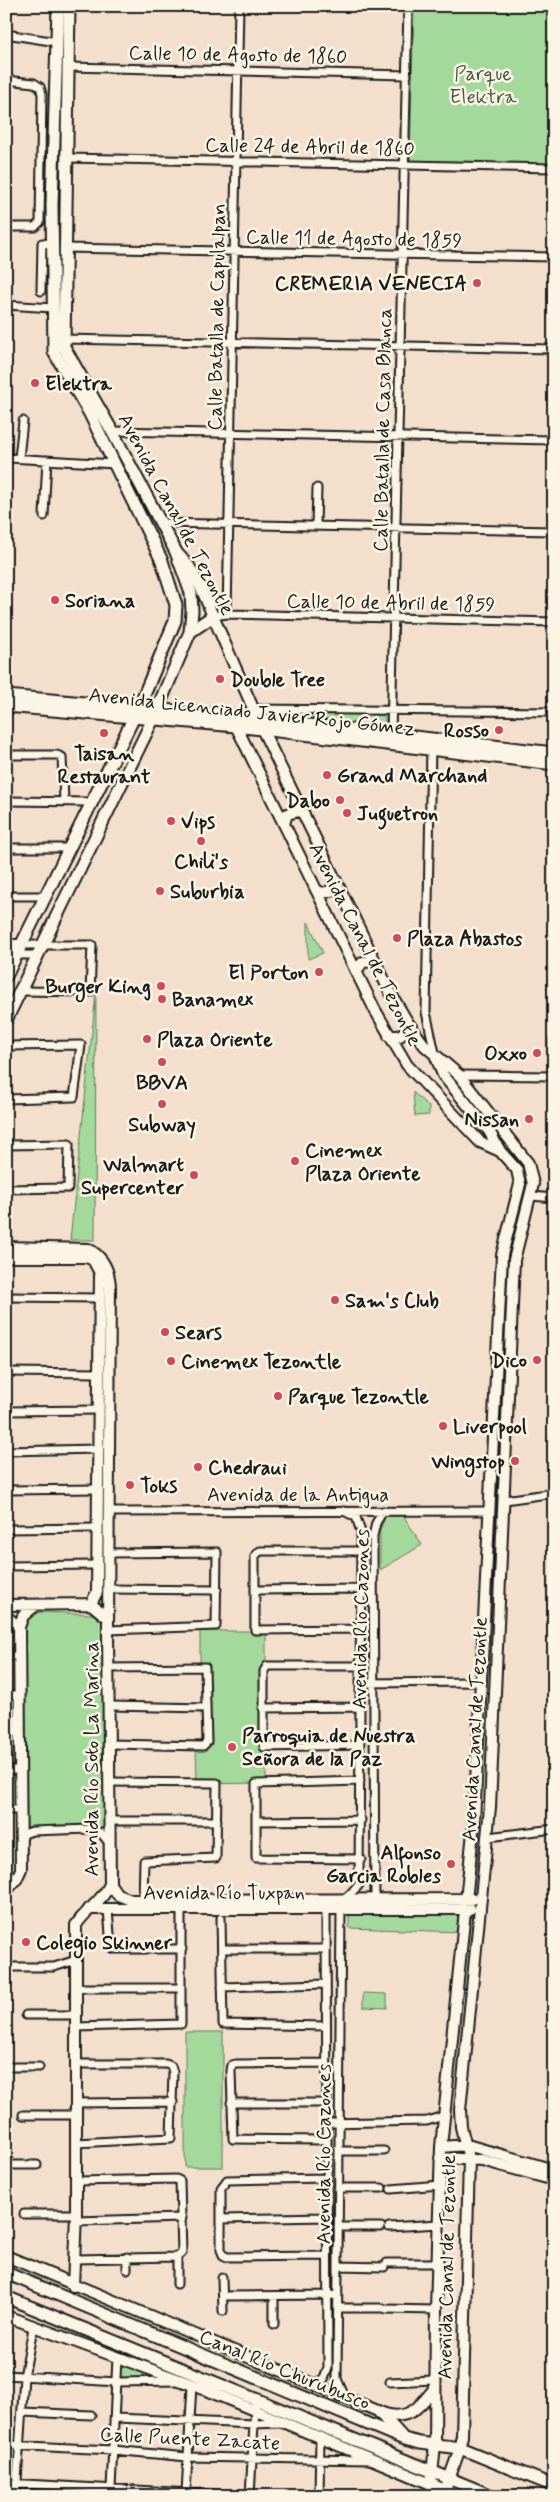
<svg xmlns="http://www.w3.org/2000/svg" width="560" height="2502" font-family="Mynerve,sans-serif">
<rect width="100%" height="100%" fill="#f4dfcd"/>
<filter id="ink" filterUnits="userSpaceOnUse"><feTurbulence type="fractalNoise" baseFrequency=".02" numOctaves="2"/><feDisplacementMap in="SourceGraphic" scale="10" xChannelSelector="R" yChannelSelector="G"/><feConvolveMatrix kernelMatrix="1 2 1 2 8 2 1 2 1" color-interpolation-filters="sRGB"/></filter>
<g filter="url(#ink)">
<!-- green -->
<path fill="#a4d99c" stroke="#607a5c" d="M414,6H554V165L410,162Z
M270,714L385,715V726L270,717Z
M308,922L323,953L308,959Z
M96,994L95,1240H70Z
M413,1092L429,1107V1115L415,1116Z
M386,1515H403L422,1545L380,1570V1530Z
M34,1612L93,1614L102,1619L105,1828L25,1829L22,1629L24,1620Z
M200,1631H266V1783L197,1784L196,1746H204L203,1671H200Z
M461,1910L459,1932L349,1928V1911Z
M363,1993L387,1994V2008L363,2007Z
M185,2032H223V2167H185Z
M120,2361L171,2380H119Z"/>
<g fill="none" stroke-linecap="round" stroke-linejoin="round">
<defs>
<path id="street" d="M6,34L57,42
M68,67L407,75
M6,80L34,83L40,87L42,94L40,222L35,227H6
M66,158L554,168
M64,248L554,257
M41,291L42,243L52,244
M6,305L53,308
M63,339L554,349
M112,431L554,440
M9,458L115,464
M19,458L23,421
M44,516L47,460
M161,523L554,531
M316,526L317,488
M227,614L239,6
M213,616L227,614L554,622
M254,709L554,712
M391,735L408,6
M431,745L426,1012L435,1053
M6,755H57L62,757L64,801
M6,801L91,802
M6,848H70
M6,896H46
M16,955H39
M21,991L90,992L92,945H21
M6,1046L81,1045L74,1097L6,1099
M457,1075L554,1076
M553,1076L554,1039
M6,1145L69,1144L68,1188L6,1189
M531,1196L554,1198
M6,1297L100,1298
M6,1372L99,1373
M6,1411L99,1410
M6,1451L98,1449
M6,1490L98,1489
M505,1500L554,1493
M344,1511L356,1517L361,1532L359,1885L344,1900
M108,1512L488,1511
M6,1529L98,1528
M6,1566L98,1565
M108,1589L217,1590
M255,1590L360,1589
M360,1629L255,1630V1556L260,1551H361
M108,1630L216,1626L217,1552L108,1553
M6,1656H20
M108,1668L205,1667L207,1742L203,1746L110,1744
M360,1683L480,1682
M6,1695H20
M109,1706L206,1708
M263,1708L360,1707
M6,1731H20
M360,1745L264,1747V1671L267,1666H360
M6,1770H21
M360,1781L256,1784V1858L361,1859
M110,1782L217,1783L216,1858L144,1861L143,1900
M6,1810H21
M110,1821H217
M256,1821L361,1820
M488,1837L554,1829
M22,1840L24,1834L32,1831L90,1829L101,1833L110,1844
M375,1904L373,1536L376,1523L383,1511
M108,1909L111,1947L115,1949H182
M341,1909L337,2379L345,2397
M221,1918L223,2024L326,2026
M222,1949H326
M6,1967H54L76,1960
M222,1987L326,1984
M75,1988H181
M26,2015H75
M76,2027L181,2024V1910
M326,2063L236,2064L232,2065L231,2070L233,2139L326,2140
M6,2067H39
M76,2103L173,2102
M231,2103H326
M23,2115H76
M326,2123L427,2121L443,2116
M76,2143L171,2138L173,2072L171,2066L166,2064H76
M339,2151H384
M6,2165H37
M326,2178L227,2180L221,2188V2250L223,2255L227,2257L326,2256
M76,2181L176,2179L180,2181L182,2253L177,2257V2284
M339,2188H382
M391,2189L440,2185
M24,2214H76
M221,2219L326,2217
M76,2221L182,2218
M338,2227H381
M389,2227L439,2224
M76,2259L177,2257
M387,2263H438
M338,2266L384,2267
M127,2269V2257
M222,2277L223,2311
M223,2296L338,2295
M274,2297V2324
M338,2308H383
M386,2309L436,2310
M6,2375L117,2382L178,2381
M390,2382L434,2380
M312,2384L324,2379L328,2368L326,1909
M22,2412L91,2415
M116,2418L254,2424L280,2423
M6,2445L113,2450L187,2457L369,2460
M6,2483L247,2496
M111,2489L117,2357
M186,2493L192,2385
M16,2496L24,2377L33,2328
M250,2496L255,2406
M319,2496L320,2437"/>
<path id="secondary" d="M178,554L189,566L200,586L262,729L391,994L408,1023L425,1046L459,1075L528,1163L533,1184L514,1260L490,1807L460,2110L461,2127L469,2159L462,2436L458,2454L443,2496
M236,726L375,1010L407,1065L480,1142L500,1151L517,1170L520,1184L502,1255L474,1822L441,2147L436,2310L435,2444L430,2496
M284,824L287,814L299,811L304,814
M316,890L322,893L331,891L335,880
M6,945H21
M356,971L363,962L375,961
M389,1036H400L407,1029L408,1023
M436,1057L443,1075L489,1131L500,1151
M6,1247L88,1249C103,1257 109,1270 110,1286L108,1630L110,1884C103,1901 86,1909 76,1925V2214L73,2286
M6,1257H87L93,1260L100,1273L97,1592L91,1604
M91,1604L108,1618
M6,1605L91,1604
M6,1616L19,1627
M110,1884L118,1895L131,1900L472,1899
M6,1891L16,1880L21,1869L19,1627L23,1616L36,1605
M89,1909H470
M441,2147L467,2145L554,2170
M440,2158L482,2160L554,2180
M6,2256L385,2414C409,2421 420,2406 434,2389
M6,2316L201,2388L460,2496"/>
<path id="primary" d="M190,632L213,616
M6,696L231,716L554,753
M6,706L236,726L554,764
M6,976L139,707L175,621L176,605L162,561L90,414L54,352L52,205L58,6
M6,1020L153,719L190,632L192,611L191,593L176,552L112,431L64,347L69,6
M6,2273L404,2439L420,2443L460,2448L554,2486
M6,2297L492,2496
M201,2388L221,2385
M380,2413L401,2436"/>
</defs>
<!-- street casing -->
<use href="#street" stroke="#1c1c1c" stroke-width="11"/>
<!-- secondary casing -->
<use href="#secondary" stroke="#1c1c1c" stroke-width="14"/>
<!-- primary casing -->
<use href="#primary" stroke="#1c1c1c" stroke-width="15"/>
<!-- street -->
<use href="#street" stroke="#fcf5e5" stroke-width="7"/>
<!-- secondary -->
<use href="#secondary" stroke="#fcf5e5" stroke-width="10"/>
<!-- primary -->
<use href="#primary" stroke="#fcf5e5" stroke-width="11"/>
</g>
</g>
<!-- markers -->
<g fill="#d1495b" stroke="#fcf5e5" stroke-width="2">
<circle cx="477" cy="283" r="5"/>
<circle cx="35" cy="383" r="5"/>
<circle cx="55" cy="600" r="5"/>
<circle cx="220" cy="679" r="5"/>
<circle cx="499" cy="730" r="5"/>
<circle cx="104" cy="733" r="5"/>
<circle cx="327" cy="775" r="5"/>
<circle cx="340" cy="800" r="5"/>
<circle cx="347" cy="813" r="5"/>
<circle cx="171" cy="821" r="5"/>
<circle cx="201" cy="841" r="5"/>
<circle cx="160" cy="891" r="5"/>
<circle cx="397" cy="938" r="5"/>
<circle cx="319" cy="972" r="5"/>
<circle cx="161" cy="986" r="5"/>
<circle cx="162" cy="999" r="5"/>
<circle cx="147" cy="1039" r="5"/>
<circle cx="537" cy="1053" r="5"/>
<circle cx="162" cy="1062" r="5"/>
<circle cx="162" cy="1104" r="5"/>
<circle cx="529" cy="1119" r="5"/>
<circle cx="295" cy="1161" r="5"/>
<circle cx="194" cy="1175" r="5"/>
<circle cx="335" cy="1300" r="5"/>
<circle cx="165" cy="1332" r="5"/>
<circle cx="537" cy="1360" r="5"/>
<circle cx="171" cy="1361" r="5"/>
<circle cx="278" cy="1396" r="5"/>
<circle cx="443" cy="1426" r="5"/>
<circle cx="515" cy="1461" r="5"/>
<circle cx="198" cy="1467" r="5"/>
<circle cx="130" cy="1485" r="5"/>
<circle cx="232" cy="1747" r="5"/>
<circle cx="451" cy="1864" r="5"/>
<circle cx="26" cy="1942" r="5"/>
</g>
<g text-anchor="middle" stroke-width="5" stroke-linejoin="round" paint-order="stroke">
<!-- street labels -->
<g font-size="20" fill="#1c1c1c" stroke="#fcf5e5">
<text transform="translate(238 54) rotate(1)" y="7">Calle 10 de Agosto de 1860</text>
<text transform="translate(310 146) rotate(1)" y="7">Calle 24 de Abril de 1860</text>
<text transform="translate(354 238) rotate(1)" y="7">Calle 11 de Agosto de 1859</text>
<text transform="translate(216 317) rotate(-89)" y="7">Calle Batalla de Capulalpan</text>
<text transform="translate(382 430) rotate(-89)" y="7">Calle Batalla de Casa Blanca</text>
<text transform="translate(177 514) rotate(62)" y="7">Avenida Canal de Tezontle</text>
<text transform="translate(391 602) rotate(1)" y="7">Calle 10 de Abril de 1859</text>
<text transform="translate(252 711) rotate(6)" y="7">Avenida Licenciado Javier Rojo Gómez</text>
<text transform="translate(366 944) rotate(63)" y="7">Avenida Canal de Tezontle</text>
<text x="298" y="1501">Avenida de la Antigua</text>
<text transform="translate(360 1619) rotate(-89)" y="7">Avenida Río Cazones</text>
<text transform="translate(474 1729) rotate(-87)" y="7">Avenida Canal de Tezontle</text>
<text transform="translate(91 1759) rotate(-90)" y="7">Avenida Río Soto La Marina</text>
<text x="224" y="1899">Avenida Río Tuxpan</text>
<text transform="translate(323 2154) rotate(-90)" y="7">Avenida Río Cazones</text>
<text transform="translate(446 2267) rotate(-89)" y="7">Avenida Canal de Tezontle</text>
<text transform="translate(285 2369) rotate(22)" y="7">Canal Río Churubusco</text>
<text transform="translate(190 2438) rotate(3)" y="7">Calle Puente Zacate</text>
</g>
<!-- park labels -->
<g font-size="20" fill="#455542" stroke="#fcf5e5">
<text x="483" y="80">Parque<tspan x="483" dy="23">Elektra</tspan></text>
</g>
<!-- poi labels -->
<g font-size="20" font-weight="bold" fill="#1c1c1c" stroke="#fcf5e5" text-anchor="start">
<text x="467" y="290" text-anchor="end">CREMERIA VENECIA</text>
<text x="45" y="390">Elektra</text>
<text x="65" y="607">Soriana</text>
<text x="230" y="686">Double Tree</text>
<text x="489" y="737" text-anchor="end">Rosso</text>
<text x="104" y="760" text-anchor="middle">Taisan<tspan x="104" dy="23">Restaurant</tspan></text>
<text x="337" y="782">Grand Marchand</text>
<text x="330" y="807" text-anchor="end">Dabo</text>
<text x="357" y="820">Juguetron</text>
<text x="181" y="828">Vips</text>
<text x="201" y="868" text-anchor="middle">Chili's</text>
<text x="170" y="898">Suburbia</text>
<text x="407" y="945">Plaza Abastos</text>
<text x="309" y="979" text-anchor="end">El Porton</text>
<text x="151" y="993" text-anchor="end">Burger King</text>
<text x="172" y="1006">Banamex</text>
<text x="157" y="1046">Plaza Oriente</text>
<text x="527" y="1060" text-anchor="end">Oxxo</text>
<text x="162" y="1089" text-anchor="middle">BBVA</text>
<text x="519" y="1126" text-anchor="end">Nissan</text>
<text x="162" y="1131" text-anchor="middle">Subway</text>
<text x="305" y="1157">Cinemex<tspan x="305" dy="23">Plaza Oriente</tspan></text>
<text x="184" y="1171" text-anchor="end">Walmart<tspan x="184" dy="23">Supercenter</tspan></text>
<text x="345" y="1307">Sam's Club</text>
<text x="175" y="1339">Sears</text>
<text x="527" y="1367" text-anchor="end">Dico</text>
<text x="181" y="1368">Cinemex Tezontle</text>
<text x="288" y="1403">Parque Tezontle</text>
<text x="453" y="1433">Liverpool</text>
<text x="505" y="1468" text-anchor="end">Wingstop</text>
<text x="208" y="1474">Chedraui</text>
<text x="140" y="1492">Toks</text>
<text x="242" y="1742">Parroquia de Nuestra<tspan x="242" dy="23">Señora de la Paz</tspan></text>
<text x="441" y="1859" text-anchor="end">Alfonso<tspan x="441" dy="23">Garcia Robles</tspan></text>
<text x="36" y="1949">Colegio Skinner</text>
</g>
</g>
<!-- margin -->
<rect width="560" height="2502" fill="none" stroke="#fcf5e5" stroke-width="25"/>
<rect x="12" y="12" width="535" height="2477" fill="none" stroke="#1c1c1c" stroke-width="2" filter="url(#ink)"/>
</svg>
